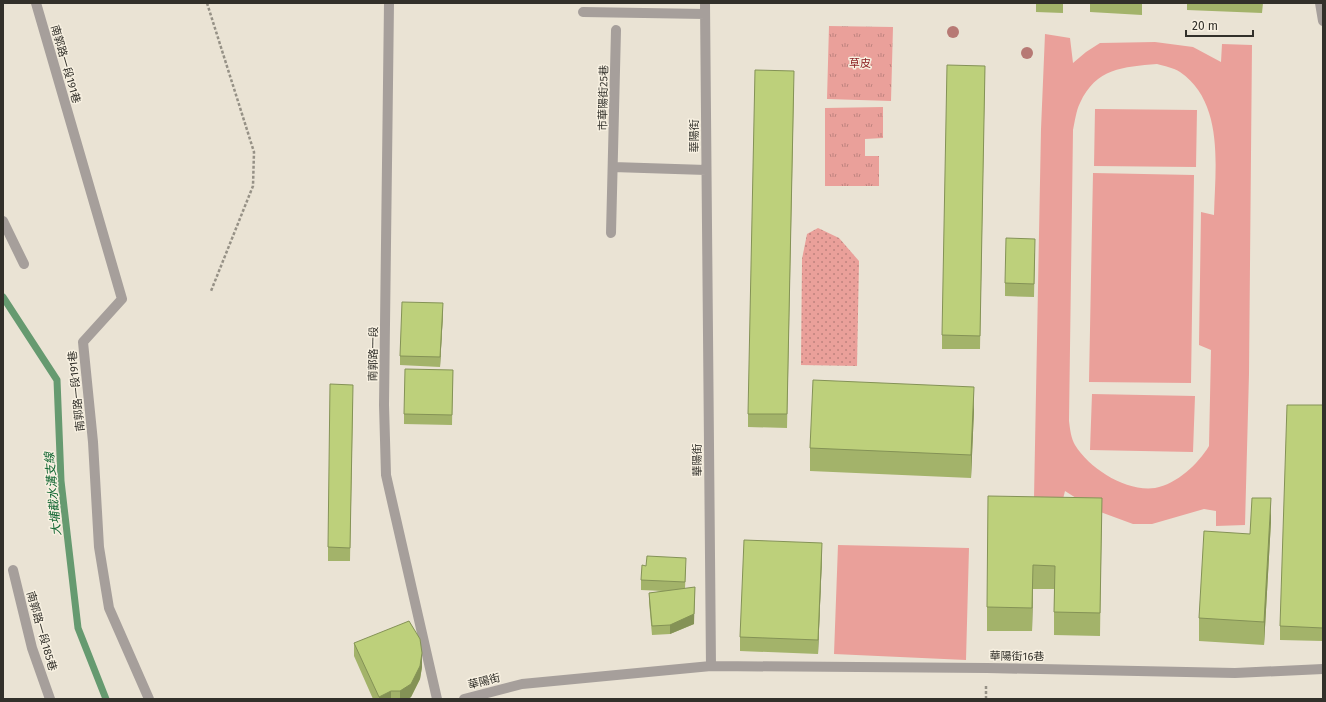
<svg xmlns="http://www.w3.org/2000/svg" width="1326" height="702" font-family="'Fira Sans','Noto Sans TC',sans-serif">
<defs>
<pattern id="grass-dots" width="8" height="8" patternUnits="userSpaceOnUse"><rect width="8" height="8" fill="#eaa09a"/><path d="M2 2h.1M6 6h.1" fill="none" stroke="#be837e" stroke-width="1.8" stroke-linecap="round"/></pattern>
<pattern id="park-tufts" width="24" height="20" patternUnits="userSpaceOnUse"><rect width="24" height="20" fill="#eaa09a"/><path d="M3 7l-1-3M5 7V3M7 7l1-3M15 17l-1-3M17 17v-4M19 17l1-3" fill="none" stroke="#be837e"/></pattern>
</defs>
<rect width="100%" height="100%" fill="#eae3d4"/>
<!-- grass -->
<path fill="url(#grass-dots)" d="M818,228L839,238L859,261L857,366L801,365L802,259L807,234Z"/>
<!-- park -->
<path fill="url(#park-tufts)" d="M829,26L893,27L891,101L827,99Z
M883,107V138L865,139V156H879V186H825V108Z"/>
<!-- pitch -->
<path fill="#eaa09a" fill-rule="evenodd" d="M1045,34L1070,38L1073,63L1086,52L1100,43L1155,42L1193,47L1221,62L1222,44L1252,45L1249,374L1245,525L1216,526V511L1204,509L1152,524H1133L1095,510L1065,491L1063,499L1034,498L1041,129ZM1157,64C1164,66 1174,68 1180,72C1225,103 1215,169 1214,215L1201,212L1199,345L1211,350L1209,446C1198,464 1177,484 1155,488C1126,492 1090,469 1075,445C1071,438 1070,429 1069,421L1073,130C1075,121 1076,111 1080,103C1096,68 1123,67 1157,64Z
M1095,109L1197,110L1196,167L1094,166Z
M1093,173L1194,175L1191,383L1089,382Z
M1092,394L1195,396L1193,452L1090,450Z
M838,545L969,548L966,660L834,654Z"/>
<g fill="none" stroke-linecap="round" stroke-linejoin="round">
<!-- stream -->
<path stroke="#669a70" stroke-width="7" d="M3,297L57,380L61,481L78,628L106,699"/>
<!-- path -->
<path stroke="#969186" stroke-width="2.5" stroke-dasharray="3 2" stroke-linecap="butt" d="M207,3L254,152L253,186L211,291
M986,699V684"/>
<!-- service -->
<path stroke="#a69f9b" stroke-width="10" d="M36,3L122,299L83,342L93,442L99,547L109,608L149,699
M3,221L24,264
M13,570L32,648L50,699"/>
<!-- minor -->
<path stroke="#a69f9b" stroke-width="10" d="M389,3L384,405L386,475L437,699
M1320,3L1323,21
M583,12L705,14
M613,167L706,170
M611,233L616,30
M711,666L987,668L1235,673L1323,669
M464,699L522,684L711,666L705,3"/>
</g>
<!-- trees -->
<g fill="#b77974">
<circle cx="953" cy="32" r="6"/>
<circle cx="1027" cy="53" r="6"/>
</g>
<!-- wall -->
<path fill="#a3b36a" d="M1036,3H1063V13L1036,12Z
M1090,3H1142V15L1090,12Z
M1187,3H1263L1262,13L1187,10Z
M985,66L980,349H942V335Z
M794,84L787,428L748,427V414Z
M1035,253L1034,297L1005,296V283Z
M443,313L440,367L400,365V356Z
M453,370L452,425L404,424V414Z
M353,398L350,561H328V547Z
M1323,405V641L1280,640V626Z
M974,410L971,478L810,471V448Z
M1102,498L1100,636L1054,635V589H1033L1032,631H987V607Z
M1271,521L1264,645L1199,641V618L1250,534Z
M822,557L818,654L740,651V637Z
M686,567L685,588L694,624L670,634L652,635L649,602V593L663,591L641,590V580Z
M354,643L422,667L420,679L411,697L408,699H373L354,656Z"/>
<!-- shaded-wall -->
<path fill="#849256" d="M443,303V313L440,367V357Z
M974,387V410L971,478V455Z
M1271,498V521L1264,645V622Z
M822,543V557L818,654V640Z
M1033,565V589L1032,631V608Z
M695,587L694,624L670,634V625Z
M422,653V667L420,679L411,697L408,699H400V691Z
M391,691V699H379V697Z"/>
<!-- building -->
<path fill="#bdd07b" stroke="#849256" d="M947,65L985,66L980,336L942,335Z
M755,70L794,71L787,414H748Z
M1006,238L1035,239L1034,284L1005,283Z
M402,302L443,303L440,357L400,356Z
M405,369L453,370L452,415L404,414Z
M813,380L974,387L971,455L810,448Z
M330,384L353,385L350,548L328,547Z
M1287,405H1323V628L1280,626Z
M988,496L1102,498L1100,613L1054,612L1055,566L1033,565L1032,608L987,607Z
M1252,498H1271L1264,622L1199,618L1204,531L1250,534Z
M744,540L822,543L818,640L740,637Z
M647,556L686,558L685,582L641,580L642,565L646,566Z
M695,587L694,614L670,625L652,626L649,593Z
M409,621L420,639L422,653L420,666L411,684L400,691H391L379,697L354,643Z"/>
<g text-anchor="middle" stroke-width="3" stroke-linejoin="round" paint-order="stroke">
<!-- park labels -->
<g font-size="11" fill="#8d2225" stroke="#f7f0e1">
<text x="860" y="67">草皮</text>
</g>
<!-- street labels -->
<g font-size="11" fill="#32302a" stroke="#f7f0e1">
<text transform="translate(66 64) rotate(74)" y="4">南郭路一段191巷</text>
<text transform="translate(603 98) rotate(-89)" y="4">市華陽街25巷</text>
<text transform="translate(694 136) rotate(-90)" y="4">華陽街</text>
<text transform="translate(373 354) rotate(-89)" y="4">南郭路一段</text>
<text transform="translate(76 391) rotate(-96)" y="4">南郭路一段191巷</text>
<text transform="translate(697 460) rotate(-91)" y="4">華陽街</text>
<text transform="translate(42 631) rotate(74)" y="4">南郭路一段185巷</text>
<text transform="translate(1017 656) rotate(1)" y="4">華陽街16巷</text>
<text transform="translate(484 681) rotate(-14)" y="4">華陽街</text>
</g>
<!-- water labels -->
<g font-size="12" font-style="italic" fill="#146834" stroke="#f7f0e1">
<text transform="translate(53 494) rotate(-95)" y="4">大埔截水溝支線</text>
</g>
</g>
<!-- border -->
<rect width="1326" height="702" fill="none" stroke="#32302a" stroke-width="8"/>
<!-- scale -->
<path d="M1186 30v6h67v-6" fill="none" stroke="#32302a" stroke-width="2"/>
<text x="1192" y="30" font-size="12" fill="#32302a" stroke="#f7f0e1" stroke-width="3" paint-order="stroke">20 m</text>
</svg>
